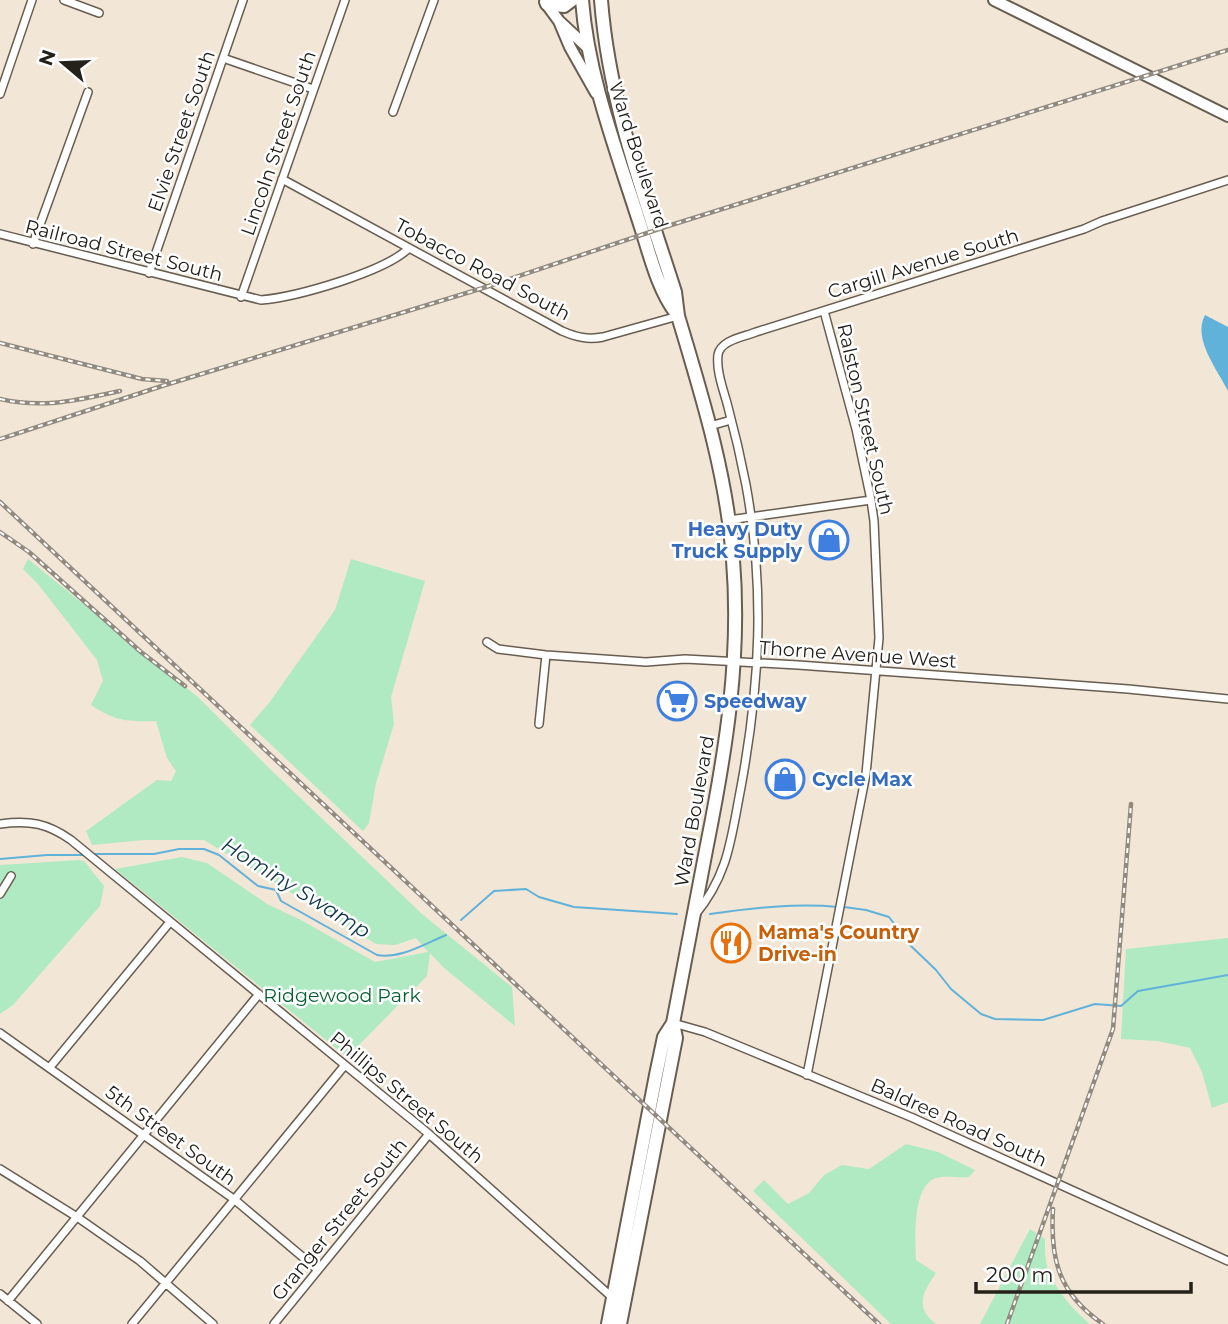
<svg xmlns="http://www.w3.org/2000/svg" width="1228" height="1324" font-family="Montserrat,sans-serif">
<rect width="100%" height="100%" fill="#f2e6d6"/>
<!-- green -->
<path fill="#b0eac2" d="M28,559L199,698L269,768L422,914L512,987L515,1026L443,967L430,953L427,976L347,1057L115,869L182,857L207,863L267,904L301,920L375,962L428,952L416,938L395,945L376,944L204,840H144L92,845L86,831L157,780L171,781L176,771L167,758L156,721C128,722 115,721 91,705L103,681L97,660L38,584L23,569Z
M351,559L425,581L391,697L394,724L376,783L369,823L363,831L250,725L269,703L335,610Z
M79,860L84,861L104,886L100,906L13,1005L0,1014V865Z
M1228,938V1102L1212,1108L1202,1072L1190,1048L1158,1041L1121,1039L1126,949Z
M906,1144L938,1152L975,1170L969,1177C959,1178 945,1175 936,1178C912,1185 915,1241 916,1260L936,1273C923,1292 914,1307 936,1324H891L753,1191L764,1180L788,1204L809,1193L824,1175L842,1165L869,1169Z
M1030,1229L1045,1239C1045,1247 1045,1258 1047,1266C1054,1289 1073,1310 1090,1324H980Z"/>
<!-- water -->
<path fill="#61b2db" d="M1205,315L1228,327V391C1218,370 1192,339 1205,315Z"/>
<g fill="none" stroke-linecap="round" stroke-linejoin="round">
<!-- stream -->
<path stroke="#61b2db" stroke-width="2" d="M92,854H154L179,849H204L219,855L258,886L276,890L281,901L377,955C401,959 424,944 446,935
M0,859L47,855H83
M844,907L866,910L889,917L910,945L936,970L951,989L981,1014L995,1019L1043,1020L1095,1004L1121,1006L1138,991L1228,975
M710,914C752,908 796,903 838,907
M461,920L494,891L526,889L539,897L574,907L677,914"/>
<defs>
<path id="street" d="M64,0L99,13
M223,58L313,89
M0,94L32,0
M393,112L434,0
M282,179L562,331C576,337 588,340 603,337L678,316
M0,234L261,300C296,297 385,272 409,248
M33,244L88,92
M149,273L243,0
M241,297L345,0
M710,426L731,420
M729,520L871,500
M487,642L498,649L546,655L646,662L685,659L798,665L1128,689L1228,699
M539,724L546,655
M0,824C29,820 47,823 71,840L429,1134L614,1299
M0,894L11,876
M695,915C729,874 731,838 741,787C760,684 765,589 746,485C741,459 735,433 728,407C724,391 716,372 718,355C720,340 744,337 756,332L1084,229L1102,221L1228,180
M673,1023L705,1032L913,1118L1228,1261
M0,1033L235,1200L318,1270
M50,1067L170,922
M807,1075L866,774L879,638L874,521L871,500L856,429L824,311
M0,1169L77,1217L140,1261L213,1324
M0,1294L37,1324
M8,1301L259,994
M132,1324L345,1065
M274,1324L429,1134"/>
<path id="secondary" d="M994,0L1228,116
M545,2L559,21L588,48
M559,21L570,47L596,93"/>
<path id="highway" d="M582,0C588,76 615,146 638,218C649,250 656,286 676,313
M601,0C609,103 644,195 675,292L678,316C702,396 727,476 733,560C741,657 726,750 707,845C696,905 684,964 673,1023L664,1037L656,1075L608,1324
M547,4L564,6L572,0
M620,1324L676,1038L673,1023"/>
</defs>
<!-- street casing -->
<use href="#street" stroke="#675d50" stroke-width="10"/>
<!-- secondary casing -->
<use href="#secondary" stroke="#675d50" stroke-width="14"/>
<!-- highway casing -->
<use href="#highway" stroke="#675d50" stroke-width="16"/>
<!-- street -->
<use href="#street" stroke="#fff" stroke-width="7"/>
<!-- secondary -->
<use href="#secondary" stroke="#fff" stroke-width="10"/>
<!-- highway -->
<use href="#highway" stroke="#fff" stroke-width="12"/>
<defs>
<path id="rail" d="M0,343L142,379L167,381
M0,399C44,409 77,400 120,391
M0,439L162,386L483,288L668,226L1228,50
M0,502L879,1324
M0,532L29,552L141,652L185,686
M1053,1209C1050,1260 1059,1294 1103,1324
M1007,1324L1113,1029L1131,804"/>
</defs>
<!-- rail casing -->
<use href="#rail" stroke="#928a7e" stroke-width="4.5"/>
<!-- rail -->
<use href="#rail" stroke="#fff" stroke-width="2" stroke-dasharray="5" stroke-linecap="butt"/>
</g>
<!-- icons -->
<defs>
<symbol id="shop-ring" viewBox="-11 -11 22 22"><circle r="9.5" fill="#fff" stroke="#3f7fe0" stroke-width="1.5"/><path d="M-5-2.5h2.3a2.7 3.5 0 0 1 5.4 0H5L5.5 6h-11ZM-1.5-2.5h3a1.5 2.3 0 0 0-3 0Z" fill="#3f7fe0"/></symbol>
<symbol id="supermarket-ring" viewBox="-11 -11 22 22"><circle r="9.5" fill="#fff" stroke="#3f7fe0" stroke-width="1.5"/><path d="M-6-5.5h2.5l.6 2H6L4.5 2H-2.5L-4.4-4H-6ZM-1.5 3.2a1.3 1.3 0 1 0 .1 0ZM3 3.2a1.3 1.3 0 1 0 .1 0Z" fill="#3f7fe0"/></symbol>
<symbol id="restaurant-ring" viewBox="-11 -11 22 22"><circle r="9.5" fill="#fff" stroke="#e8710a" stroke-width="1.5"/><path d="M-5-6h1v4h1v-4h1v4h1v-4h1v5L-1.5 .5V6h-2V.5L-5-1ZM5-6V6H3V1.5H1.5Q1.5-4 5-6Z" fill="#e8710a"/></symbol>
</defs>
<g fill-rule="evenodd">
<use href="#shop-ring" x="807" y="518" width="44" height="44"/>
<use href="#supermarket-ring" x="655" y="679" width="44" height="44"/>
<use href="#shop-ring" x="763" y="757" width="44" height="44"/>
<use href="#restaurant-ring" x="709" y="921" width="44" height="44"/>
</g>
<g text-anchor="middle" stroke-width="5" stroke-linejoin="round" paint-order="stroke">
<!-- street labels -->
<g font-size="19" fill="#24201a" stroke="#fff">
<text transform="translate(181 131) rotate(-71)" y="7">Elvie Street South</text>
<text transform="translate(278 143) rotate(-71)" y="7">Lincoln Street South</text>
<text transform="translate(639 155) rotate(72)" y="7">Ward Boulevard</text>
<text transform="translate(124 250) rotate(14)" y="7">Railroad Street South</text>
<text transform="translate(923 263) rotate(-17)" y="7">Cargill Avenue South</text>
<text transform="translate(483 269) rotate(28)" y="7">Tobacco Road South</text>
<text transform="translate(866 419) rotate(77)" y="7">Ralston Street South</text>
<text transform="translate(858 654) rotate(4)" y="7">Thorne Avenue West</text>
<text transform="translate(694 811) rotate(-80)" y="7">Ward Boulevard</text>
<text transform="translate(407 1097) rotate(40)" y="7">Phillips Street South</text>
<text transform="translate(959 1122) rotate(24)" y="7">Baldree Road South</text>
<text transform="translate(171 1135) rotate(36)" y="7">5th Street South</text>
<text transform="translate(339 1219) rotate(-51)" y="7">Granger Street South</text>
</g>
<!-- shop labels -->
<g font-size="19" font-weight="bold" fill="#366cbe" stroke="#fff" text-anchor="start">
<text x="802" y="536" text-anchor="end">Heavy Duty<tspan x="802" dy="22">Truck Supply</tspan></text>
<text x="704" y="708">Speedway</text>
<text x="812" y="786">Cycle Max</text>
</g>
<!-- food labels -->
<g font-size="19" font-weight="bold" fill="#c56008" stroke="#fff" text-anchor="start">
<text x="758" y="939">Mama's Country<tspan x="758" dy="22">Drive-in</tspan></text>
</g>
<!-- park labels -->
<g font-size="19" fill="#085e33" stroke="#fff">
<text x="342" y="1002">Ridgewood Park</text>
</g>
<!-- water labels -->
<g font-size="21" font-style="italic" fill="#15394b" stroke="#fff">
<text transform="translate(296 888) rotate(32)" y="7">Hominy Swamp</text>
</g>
</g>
<!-- north arrow -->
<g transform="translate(63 63) rotate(289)" stroke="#ffffff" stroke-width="5" paint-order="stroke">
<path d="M0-5L12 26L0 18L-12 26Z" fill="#24201a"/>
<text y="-10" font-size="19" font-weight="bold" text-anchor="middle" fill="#24201a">N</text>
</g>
<!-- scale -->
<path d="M976 1282v10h215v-10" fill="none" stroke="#24201a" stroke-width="3.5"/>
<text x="986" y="1282" font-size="21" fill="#24201a" stroke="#ffffff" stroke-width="5" paint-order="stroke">200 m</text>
</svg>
